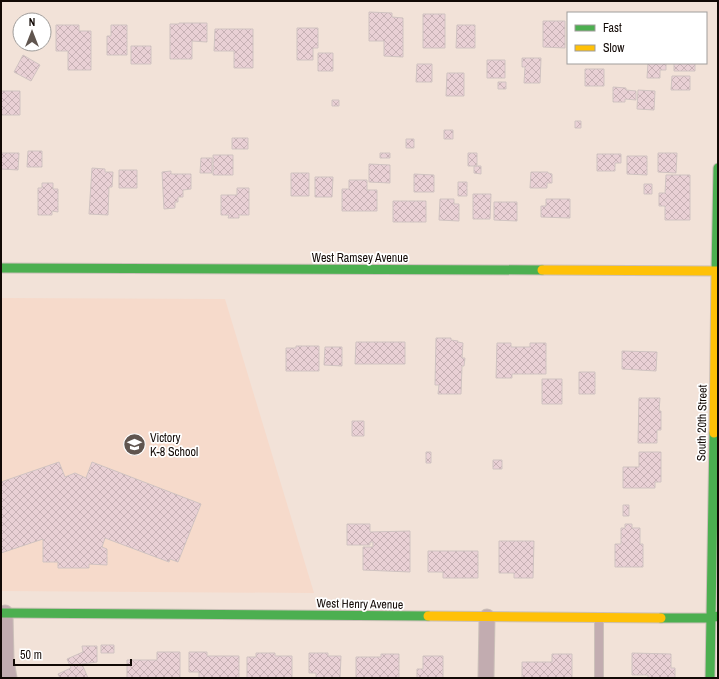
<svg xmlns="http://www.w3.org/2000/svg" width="719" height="679" font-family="'Archivo Narrow',sans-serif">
<defs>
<pattern id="building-cross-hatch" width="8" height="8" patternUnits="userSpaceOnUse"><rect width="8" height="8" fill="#e9d0d5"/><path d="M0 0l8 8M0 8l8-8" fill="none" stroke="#c7b1b5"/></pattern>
</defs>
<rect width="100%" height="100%" fill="#f2e2d8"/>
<!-- built -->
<path fill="#f6dacb" d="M1,298L225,299L314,593L1,591Z"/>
<!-- building -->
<path fill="url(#building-cross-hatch)" stroke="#d0c3c1" d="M369,12L392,13V17L403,18V57L384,56V41H369Z
M423,14H445V48H423Z
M543,21H565V48L543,47Z
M179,23H207V42L192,41V59H170V24H179Z
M56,25H79V31H91V70H68V51H56Z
M111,25H127V55H107V36H111Z
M457,25H475V48H456Z
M297,28H318V48H313V60H297Z
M215,29H253V68H234V51H214Z
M131,46H151V64H131Z
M318,53H333V71H318Z
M23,55L40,65L31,81L14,72Z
M522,58H541L540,83H524L525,67H522Z
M487,60H505V78H487Z
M648,63H666V70H660V78H647Z
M674,63H695V71H674Z
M417,64H432V82H416Z
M585,69H604V86H585Z
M447,73H464V96H446Z
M672,76H690V90H671Z
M498,82H506V89H498Z
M613,87L626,88V90L636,91V100L625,99V102H613Z
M638,90L655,91L654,110L637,109Z
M1,91H20V115H1Z
M332,100H339V106H332Z
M575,121H581V128H575Z
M444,130H453V139H444Z
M232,138H248V149H232Z
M406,139H414V148H406Z
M28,151H42V167H27Z
M1,153H19L18,170L1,169Z
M380,153H390V158H380Z
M468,153H477V166H468Z
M658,153H677L676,173L658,172Z
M597,154H621V163H615V171H597Z
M213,155H233V175H213Z
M627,156H647V175L627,174Z
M201,158H212V173H200Z
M369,164L390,165V183L369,182Z
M474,166H481V174L474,173Z
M92,168L105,169V172H113L112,187H109L108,215L89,214Z
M119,170H137V188H119Z
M171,171V174H191V189L183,190V197H178V202H175V208L164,209L162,172Z
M531,172H548V173L552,174V183H547V188H530Z
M291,173H309V196H291Z
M414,174L434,175V192H414Z
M666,175H690V220H665V206H659V193H665Z
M315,177H333L332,197H315Z
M349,180H367V190H377V211H342V189H349Z
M458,182H467V196H458Z
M42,183H53V189H58V212L52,211V215H38V188H42Z
M644,184H652V194H644Z
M237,188H249V215H239V218H228L229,215H221V195H237Z
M473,194H491L490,219H473Z
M440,199H454V204H459V221L439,220Z
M546,199H570V218L541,217V206H546Z
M393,201H426V222H393Z
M494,202H517V221L494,220Z
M436,338H451V340L458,341V342L463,343L462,358H465L464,366H462L461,394H438L439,385H435Z
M356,342H405V364H355Z
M497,343H511V347H530V343H546V374H512V378H496Z
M296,346H319V371H286V348H296Z
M325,347H342V366L324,365Z
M622,351L657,352L656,371L622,369Z
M579,372H595V394H579Z
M542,379H562V404H542Z
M639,398H660L659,411H661V430H657V443H638Z
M352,421H364V436H352Z
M426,452H431V463H426Z
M639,452H661V482H655V488H623V467H639Z
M493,460H502V469H493Z
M59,462L65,477L75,473L86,478L92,462L201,504L178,562L170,559L169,562L105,538L102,547L107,549V565L89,564V568H58V562H43V539L1,553V482Z
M623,505H629V516H623Z
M347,524H370V532L410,531V572L363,570V547H373V542H370V545H347Z
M625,524H632V528H640V544H643V567H615V544H621V528H625Z
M499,541H534L533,578H514V573H499Z
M428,551H478V578H443V572H428Z
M101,645H114V653H101Z
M82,646H97V662L82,664L88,678H60L58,674L71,668L67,659L83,652Z
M157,652H180V678H127V660H157Z
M189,652H207V656H239V678H199V672H189Z
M256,653H275V656H292V678H247V657H256Z
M309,653H328V656H341L340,678H316V673H309Z
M632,653L671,654V668H675V678H648V675H632Z
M381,654H399V678H356V657H381Z
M552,654H572V678H522V662H552Z
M423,656H443V678H447H417V669H423Z"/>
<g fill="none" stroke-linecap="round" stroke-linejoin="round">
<defs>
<path id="lane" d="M599,618V678"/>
<path id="street" d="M5,613L6,660L9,678
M486,678L487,617"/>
<path id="fast" d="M1,268L542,270
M716,271L718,168
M1,613L428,616
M661,618H711L718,616
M710,678L714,433"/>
<path id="slow" d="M542,270L718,271
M714,433L716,271
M428,616L661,618"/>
</defs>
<!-- lane casing -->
<use href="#lane" stroke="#ccc0b9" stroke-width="10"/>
<!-- street casing -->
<use href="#street" stroke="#ccc0b9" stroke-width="17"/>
<!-- fast casing -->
<use href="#fast" stroke="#ccc0b9" stroke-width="11"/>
<!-- slow casing -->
<use href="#slow" stroke="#ccc0b9" stroke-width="11"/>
<!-- lane -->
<use href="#lane" stroke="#c2acb0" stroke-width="8"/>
<!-- street -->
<use href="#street" stroke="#c2acb0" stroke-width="15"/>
<!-- fast -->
<use href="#fast" stroke="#4caf50" stroke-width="9"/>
<!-- slow -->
<use href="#slow" stroke="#ffc107" stroke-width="9"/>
</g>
<!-- icons -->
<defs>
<symbol id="school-disc" viewBox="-11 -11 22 22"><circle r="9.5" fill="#60554f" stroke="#fff"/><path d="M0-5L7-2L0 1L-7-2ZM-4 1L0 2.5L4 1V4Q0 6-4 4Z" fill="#fff"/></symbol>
</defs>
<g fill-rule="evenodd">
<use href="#school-disc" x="122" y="432" width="25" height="25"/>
</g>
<g text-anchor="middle" stroke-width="3.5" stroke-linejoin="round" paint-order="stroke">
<!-- street labels -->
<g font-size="12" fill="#120905" stroke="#fff">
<text x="360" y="262">West Ramsey Avenue</text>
<text transform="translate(702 423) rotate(-89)" y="4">South 20th Street</text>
<text transform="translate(360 604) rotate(1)" y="4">West Henry Avenue</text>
</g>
<!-- poi labels -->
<g font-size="12" fill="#120905" stroke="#fff" text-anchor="start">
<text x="150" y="442">Victory<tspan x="150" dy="14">K-8 School</tspan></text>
</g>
</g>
<!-- border -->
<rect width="719" height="679" fill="none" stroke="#120905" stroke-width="4"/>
<!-- legend -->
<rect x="567" y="12" width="140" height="52" fill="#ffffff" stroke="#a09d9b"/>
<rect x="575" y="25" width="20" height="6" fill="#4caf50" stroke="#a09d9b"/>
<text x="603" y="32" font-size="12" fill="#120905">Fast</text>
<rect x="575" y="45" width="20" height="6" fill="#ffc107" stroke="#a09d9b"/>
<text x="603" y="52" font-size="12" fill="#120905">Slow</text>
<!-- north arrow -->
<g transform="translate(32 32)"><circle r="19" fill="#ffffff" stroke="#a09d9b"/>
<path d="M0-3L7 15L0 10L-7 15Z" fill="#60554f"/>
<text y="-6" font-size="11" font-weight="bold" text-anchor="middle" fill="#120905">N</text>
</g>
<!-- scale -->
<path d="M14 659v6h117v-6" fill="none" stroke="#120905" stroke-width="2"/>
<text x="20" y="659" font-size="12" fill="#120905" stroke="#ffffff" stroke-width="3" paint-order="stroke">50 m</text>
</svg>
